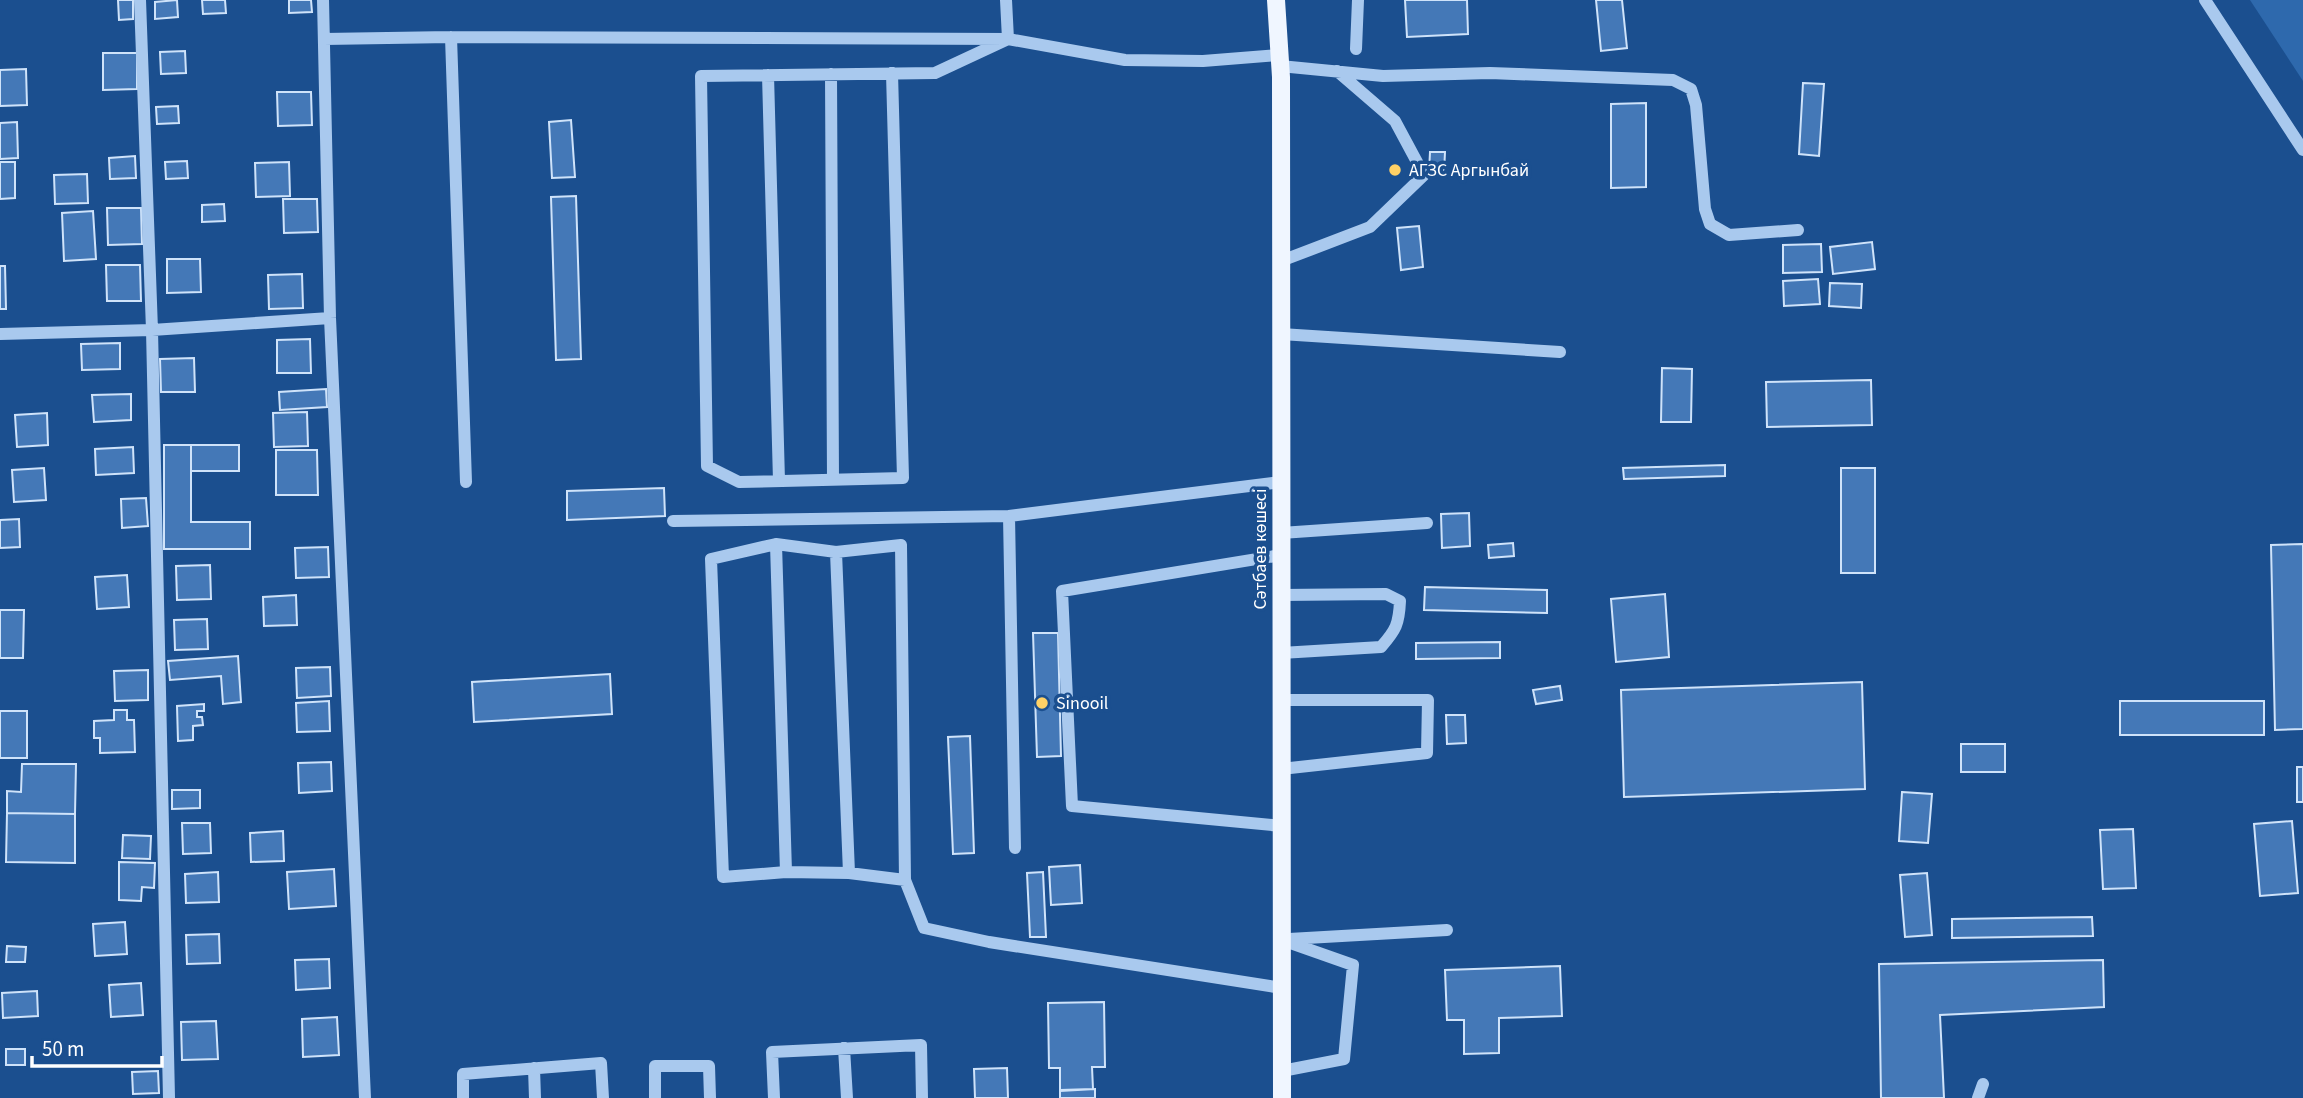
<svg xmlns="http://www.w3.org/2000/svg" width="2303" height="1098" font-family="'Source Sans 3',sans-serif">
<rect width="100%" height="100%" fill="#1b4f8f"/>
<!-- green -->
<path fill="#2e69ad" d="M2250,0H2303V81Z"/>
<!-- building -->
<path fill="#4478b7" stroke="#cfe3fa" stroke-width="2" d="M118,0H133V19L119,20Z
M177,0L178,17L155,19V2Z
M202,0H225L226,13L203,14Z
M289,0H311L312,12L289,13Z
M1405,0H1467L1468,34L1407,37Z
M1596,0H1622L1627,48L1601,51Z
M185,51L186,73L161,74L160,52Z
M103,53H137V89L103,90Z
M26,69L27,105L0,106V70Z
M1803,83L1824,84L1819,156L1799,154Z
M277,92H311L312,125L278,126Z
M1646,103V187L1611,188V104Z
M178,106L179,123L157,124L156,107Z
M571,120L575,177L552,178L549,122Z
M17,122L18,158L0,159V123Z
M1430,152H1445L1444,173L1429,172Z
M135,156L136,178L110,179L109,158Z
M187,161L188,178L166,179L165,162Z
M0,162H15V198L0,199Z
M289,162L290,196L256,197L255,163Z
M87,174L88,203L55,204L54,175Z
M576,196L581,359L556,360L551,197Z
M283,199H317L318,232L284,233Z
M224,204L225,221L202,222V205Z
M107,208H141L142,244L108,245Z
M93,211L96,259L64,261L62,213Z
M1419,226L1423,267L1401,270L1397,228Z
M1872,242L1875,269L1833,274L1830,247Z
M1821,244L1822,272L1783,273V245Z
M167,259H200L201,292L167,293Z
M106,265H140L141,301H107Z
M0,266H5L6,309H0Z
M302,274L303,308L269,309L268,275Z
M1818,279L1820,304L1784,306L1783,281Z
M1830,283L1862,284L1861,308L1829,306Z
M310,339L311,373H277V340Z
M120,343V369L82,370L81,344Z
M194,358L195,392H161L160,359Z
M1662,368L1692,369L1691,422H1661Z
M1871,380L1872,425L1767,427L1766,382Z
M326,389L327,407L280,410L279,392Z
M131,394V420L94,422L92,395Z
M307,412L308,446L274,447L273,413Z
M47,413L48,445L17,447L15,415Z
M164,445H191V522H250V549H164Z
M191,445H239V471H191Z
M133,447L134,473L96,475L95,449Z
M276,450H317L318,495H276Z
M1725,465V476L1624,479L1623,468Z
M44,468L46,500L14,502L12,470Z
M1841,468H1875V573H1841Z
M664,488L665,516L567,520V491Z
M146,498L148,526L122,528L121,499Z
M1469,513L1470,546L1442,548L1441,514Z
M19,519L20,547L0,548V520Z
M1513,543L1514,556L1489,558L1488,545Z
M2303,544V729L2275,730L2271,545Z
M328,547L329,577L296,578L295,548Z
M210,565L211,599L177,600L176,566Z
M127,575L129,607L97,609L95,577Z
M1425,587L1547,590V613L1424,610Z
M1665,594L1669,657L1616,662L1611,599Z
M296,595L297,625L264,626L263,597Z
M0,610H24L23,658H0Z
M207,619L208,649L175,650L174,620Z
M1033,633H1058L1061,756L1037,757Z
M1500,642V658L1416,659V643Z
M238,656L241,702L223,704L221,676L170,680L168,661Z
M330,667L331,696L297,698L296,668Z
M148,670V700L115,701L114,671Z
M610,674L612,714L474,722L472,682Z
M1862,682L1865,789L1624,797L1621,690Z
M1560,686L1562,700L1536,704L1533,690Z
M329,701L330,731L297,732L296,703Z
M2120,701H2264V735H2120Z
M204,704V711H197V717H202L203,725L193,726V740L178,741L177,706Z
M114,710H127V720H134L135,752L100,753V738H94V721L114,720Z
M0,711H27V758H0Z
M1446,715H1465L1466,743L1447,744Z
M970,736L974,853L953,854L948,737Z
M1961,744H2005V772H1961Z
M331,762L332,791L299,793L298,763Z
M22,764H76L75,814L7,813V791L21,792Z
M2297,767H2303V802H2297Z
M172,790H200V808L172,809Z
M1902,792L1932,794L1928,843L1899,841Z
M7,813L75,814V863L6,862Z
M2292,821L2298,893L2260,896L2254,824Z
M182,823H210L211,853L183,854Z
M2133,829L2136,888L2103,889L2100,830Z
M283,831L284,861L251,862L250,833Z
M123,835L151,836L150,859L122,858Z
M119,862L155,863L154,888L142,887L141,901L119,900Z
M1080,865L1082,903L1051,905L1049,867Z
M334,869L336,906L289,909L287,872Z
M218,872L219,902L186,903L185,874Z
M1043,872L1046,937H1030L1027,873Z
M1927,873L1932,935L1905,937L1900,875Z
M2092,917L2093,936L1952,938V919Z
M125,922L127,954L95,956L93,924Z
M219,934L220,963L187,964L186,935Z
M7,946L26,947L25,962H6Z
M329,959L330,988L296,990L295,960Z
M2103,960L2104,1007L1940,1015L1944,1098H1881L1879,964Z
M1560,966L1562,1016L1499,1018V1053L1464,1054V1020H1447L1445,970Z
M141,983L143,1015L111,1017L109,985Z
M37,991L38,1016L3,1018L2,993Z
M1104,1002L1105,1067H1092L1093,1089L1060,1090V1068H1049L1048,1003Z
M337,1017L339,1055L303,1057L302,1019Z
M216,1021L218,1059L182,1060L181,1022Z
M6,1049H25V1065H6Z
M1007,1068L1008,1098H975L974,1069Z
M158,1071L159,1093L133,1094L132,1072Z
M1095,1089V1098H1060V1091Z"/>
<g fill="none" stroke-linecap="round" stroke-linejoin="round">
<!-- minor -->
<path stroke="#a9c9ee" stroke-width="12" d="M140,0L152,330L169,1098
M323,0L330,318L365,1098
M2205,0L2303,150
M451,37L466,482
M324,39L451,37L1008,39L1006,0
M1356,49L1358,0
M1280,66L1383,76L1490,73L1673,80L1691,89L1696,105L1705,209L1710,224L1729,235L1798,230
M892,73L903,478L739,482L707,466L701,76L935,73L1008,39L1125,60L1203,61L1279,55
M831,74L833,480
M768,75L779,481
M1281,261L1370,227L1424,175L1395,121L1337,71
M0,334L152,330L330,318
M1281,334L1560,352
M673,521L1009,516
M1281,533L1427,523
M776,544L836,552L849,873L786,872L723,877L711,559L776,544L786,872
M836,552L901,545L905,880L849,873
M1281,555L1062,591L1072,806L1282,826
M1281,595L1386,594L1400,601C1399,624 1396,630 1381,647L1281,653
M1281,769L1427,753L1428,700H1282
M1015,848L1009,516L1281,482
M905,880L924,928L989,942L1282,988
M1289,939L1447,930
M1282,940L1353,965L1344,1059L1282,1071
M844,1048L847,1098
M534,1068L535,1098
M463,1098V1074L601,1063L603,1098
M655,1098V1066H709L710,1098
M774,1098L772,1052L921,1045L922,1098
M1978,1098L1983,1084"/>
<!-- major -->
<path stroke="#f0f6ff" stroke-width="18" d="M1276,0L1281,77L1282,1098"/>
</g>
<!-- markers -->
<g fill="#ffd166" stroke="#1b4f8f" stroke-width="2.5">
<circle cx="1395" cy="170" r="7"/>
<circle cx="1042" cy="703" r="7"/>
</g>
<g text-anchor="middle" stroke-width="7" stroke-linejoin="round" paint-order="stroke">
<!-- poi labels -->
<g font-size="18" fill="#fff" stroke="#1b4f8f" text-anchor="start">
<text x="1409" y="176">АГЗС Аргынбай</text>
<text x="1056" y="709">Sinooil</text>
</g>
<!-- street labels -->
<g font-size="18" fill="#fff" stroke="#1b4f8f">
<text transform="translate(1260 549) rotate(-90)" y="6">Сәтбаев көшесі</text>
</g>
</g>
<!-- scale -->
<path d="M32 1056v10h130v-10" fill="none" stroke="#ffffff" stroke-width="3.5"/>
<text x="42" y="1056" font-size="21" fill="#ffffff" stroke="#1b4f8f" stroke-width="5" paint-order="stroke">50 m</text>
</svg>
